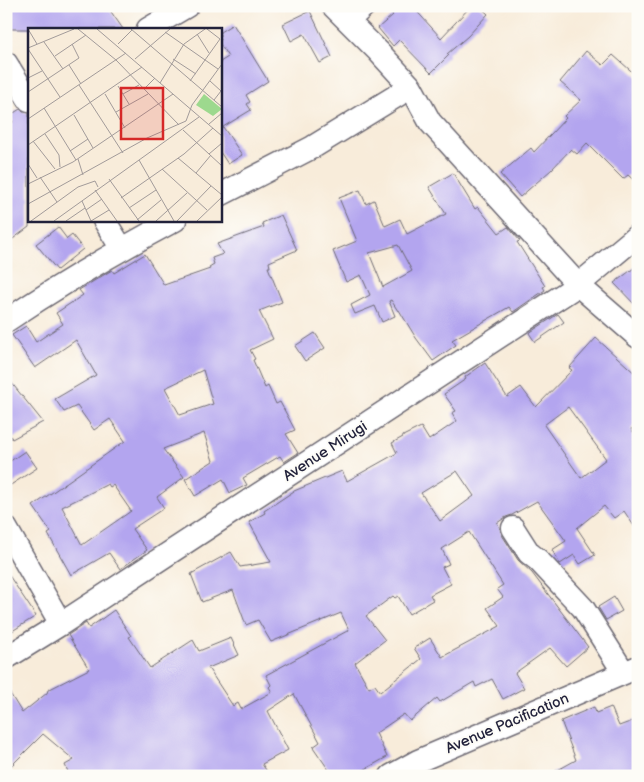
<svg xmlns="http://www.w3.org/2000/svg" width="644" height="782" font-family="'Balsamiq Sans',sans-serif">
<rect width="100%" height="100%" fill="#fdfcf7"/>
<filter id="ink" filterUnits="userSpaceOnUse"><feTurbulence type="fractalNoise" baseFrequency=".02" numOctaves="2"/><feDisplacementMap in="SourceGraphic" scale="10" xChannelSelector="R" yChannelSelector="G"/><feConvolveMatrix kernelMatrix="1 2 1 2 8 2 1 2 1" color-interpolation-filters="sRGB"/></filter>
<filter id="wash" filterUnits="userSpaceOnUse"><feTurbulence type="fractalNoise" baseFrequency=".0096" numOctaves="4" result="noise"/><feDisplacementMap in="SourceGraphic" scale="20" xChannelSelector="R" yChannelSelector="G"/><feGaussianBlur stdDeviation="1.12" result="paint"/><feColorMatrix in="noise" values="0 0 0 0 0 0 0 0 0 0 0 0 0 0 0 0 0 1.4 0 .05"/><feComposite in="paint" operator="in"/></filter>
<g filter="url(#wash)">
<rect width="100%" height="100%" fill="#f8ecda"/>
<g id="blocks">
<!-- building -->
<path fill="#b3a5ef" fill-rule="evenodd" d="M6,6H107L123,29H6Z
M385,6H412L441,38L471,6H479L488,14L468,36L447,54L449,55L431,73L399,40L393,46L378,28L393,15Z
M310,11L332,57L320,63L304,34L291,41L283,24Z
M233,24L268,81L246,95L250,102L247,104L251,110L223,127L242,155L228,164L220,152V62L228,57L220,44V32Z
M586,51L603,65L613,55L638,77V184L628,175L623,179L587,143L577,154L571,149L551,170L520,197L500,174L531,148L534,152L566,118L564,116L581,100L560,82Z
M20,109L23,112L29,113V227L6,244V127L13,122L9,116Z
M453,173L475,209L478,207L499,233L508,227L520,241L517,242L545,286L543,287L545,290L513,312L509,307L452,340L456,345L433,361L416,338L399,310L398,311L391,300L389,301L395,316L382,322L375,306L355,314L351,305L370,295L361,275L346,282L333,251L357,241L339,198L360,190L366,204L374,200L385,226L400,219L407,234L446,214L429,187ZM398,245L412,271L383,287L369,253Z
M281,215L297,250L269,262L270,267H268L282,302L259,311L273,339L250,350L255,359L253,360L265,388L268,386L276,404L280,402L295,430L286,434L298,453L284,462L280,456L243,478L247,485L230,493L223,479L195,496L185,479L213,461L204,433L163,449L184,477L157,497L164,508L132,529L147,550L120,569L109,553L71,575L48,534L51,532L33,506L125,441L110,419L94,430L77,406L64,412L55,399L96,375L76,340L35,368L12,335L26,326L36,342L63,324L56,313L83,295L79,290L112,270L114,273L145,254L164,285L210,269L209,267L214,264L212,258L223,254L217,244L264,227L262,223ZM203,370L213,404L180,415L165,388ZM108,484L110,487L113,485L131,511L82,545L62,507Z
M58,227L67,239L72,235L83,249L57,270L36,244Z
M638,265V308L614,283Z
M558,314L564,322L535,342L529,333Z
M315,333L325,348L305,361L295,346Z
M596,338L638,376V423L631,429L638,438V532L624,511L614,518L604,506L577,528L595,555L580,564L574,555L560,564L552,550L566,541L537,501L512,515L506,517L497,523L500,528L502,535L518,560L532,573L588,647L566,666L550,648L515,673L524,688L503,699L492,679L476,687L474,682L440,702L437,698L410,721L404,714L376,733L387,757L353,776H333L313,747L320,742L294,694L268,711L288,750L262,764L270,776H70L65,765L74,760L43,734L6,771V687L22,713L47,693L48,690L89,669L68,635L86,623L89,628L114,610L131,636L129,637L150,668L193,640L199,651L231,638L239,655L208,668L233,706L238,703L241,709L272,692L269,687L271,685L266,675L349,630L341,613L271,642L258,620L246,625L233,590L202,602L191,574L231,552L240,567L271,562L249,522L265,513L264,511L294,491L342,471L347,481L397,453L392,443L403,437V436L421,427L429,440L457,421L452,413L456,411L444,394L466,379L465,377L485,363L507,397L521,387L536,407L572,370L569,368ZM568,407L606,459L581,478L544,425ZM457,471L474,496L440,521L421,493ZM469,532L503,585L497,589L503,597L487,608L500,626L442,657L430,638L414,648L421,659L380,692L375,685L369,688L355,663L385,640L366,616L393,596L395,598L398,596L409,614L433,600L430,595L451,584L442,567L449,564L442,549Z
M6,376L43,422L12,439L6,428Z
M25,451L37,468L6,488V464Z
M6,571L36,616L6,635Z
M614,597L622,611L606,620L598,607Z
M594,707L596,713L611,707L619,726L638,719V776H547L576,760L561,721Z"/>
</g>
</g>
<g filter="url(#ink)">
<use href="#blocks" fill-opacity="0" stroke="#6d6973" stroke-width="1"/>
<g fill="none" stroke-linecap="round" stroke-linejoin="round">
<defs>
<path id="minor" d="M333,6L378,51L411,87L430,122L578,285L638,337
M348,21L364,6
M148,29L187,6
M6,63L29,100
M220,195L313,147L411,87
M104,220L122,249
M6,321C61,284 117,251 175,220
M6,528L61,624
M513,528L529,553L538,560L583,608L624,673
M6,658L61,624L578,285L638,235
M391,776L418,761L638,667"/>
</defs>
<!-- minor casing -->
<use href="#minor" stroke="#6d6973" stroke-width="25"/>
<!-- minor -->
<use href="#minor" stroke="#fff" stroke-width="22"/>
</g>
</g>
<g text-anchor="middle" stroke-width="4" stroke-linejoin="round" paint-order="stroke">
<!-- street labels -->
<g font-size="15" fill="#22223b" stroke="#fdfcf7">
<text transform="translate(325 451) rotate(-33)" y="5">Avenue Mirugi</text>
<text transform="translate(507 723) rotate(-23)" y="5">Avenue Pacification</text>
</g>
</g>
<!-- overview -->
<g transform="translate(28 28)">
<rect width="194" height="194" fill="#f8ecda"/>
<path d="M176,66L194,81L185,88L168,77Z" fill="#9dd98e"/>
<path fill="none" stroke="#a29b9a" stroke-width="1" d="M0,1L9,16M50,1L88,32L151,97M69,1L194,108M103,1L194,79M137,4L190,41M169,6L181,25M16,14L35,41M90,16L104,2M0,20L46,1M0,21L32,69M27,28L58,7M107,31L142,1M145,31L168,46M41,37L53,56M0,50L14,43M162,53L192,11L179,1M182,53L193,63L186,72M132,55L156,16L177,1M51,57L95,125M90,58L101,76M116,61L127,50M0,64L51,30L44,16M77,66L97,100M95,66L111,57M16,80L48,132M88,84L120,66M46,87L65,120M0,91L98,25M181,96L194,85M155,102L194,138M17,106L31,127L32,139M5,113L27,141M0,117L114,39M42,123L60,111M181,126L194,115M150,130L194,167M50,131L55,147M111,132L146,193M0,136L9,150M134,141L179,182M168,145L183,127M12,149L29,174M81,151L111,193M0,156L45,134L145,66M67,162L89,193M93,170L156,126L185,100M54,173L63,193M0,176L119,110L158,93L164,77L194,36M101,180L128,162M58,182L74,171M109,192L133,172M3,193L50,159L67,153L70,159M26,193L171,89M38,193L57,180M63,193L81,182M128,193L159,165M149,193L183,158M169,193L194,169"/>
<path fill="#d62828" fill-opacity="0.15" stroke="#d62828" stroke-width="2.5" d="M93,60H135V111H93Z"/>
<rect width="194" height="194" fill="none" stroke="#22223b" stroke-width="2.5"/>
</g>
<!-- margin -->
<rect width="644" height="782" fill="none" stroke="#fdfcf7" stroke-width="25"/>
</svg>
